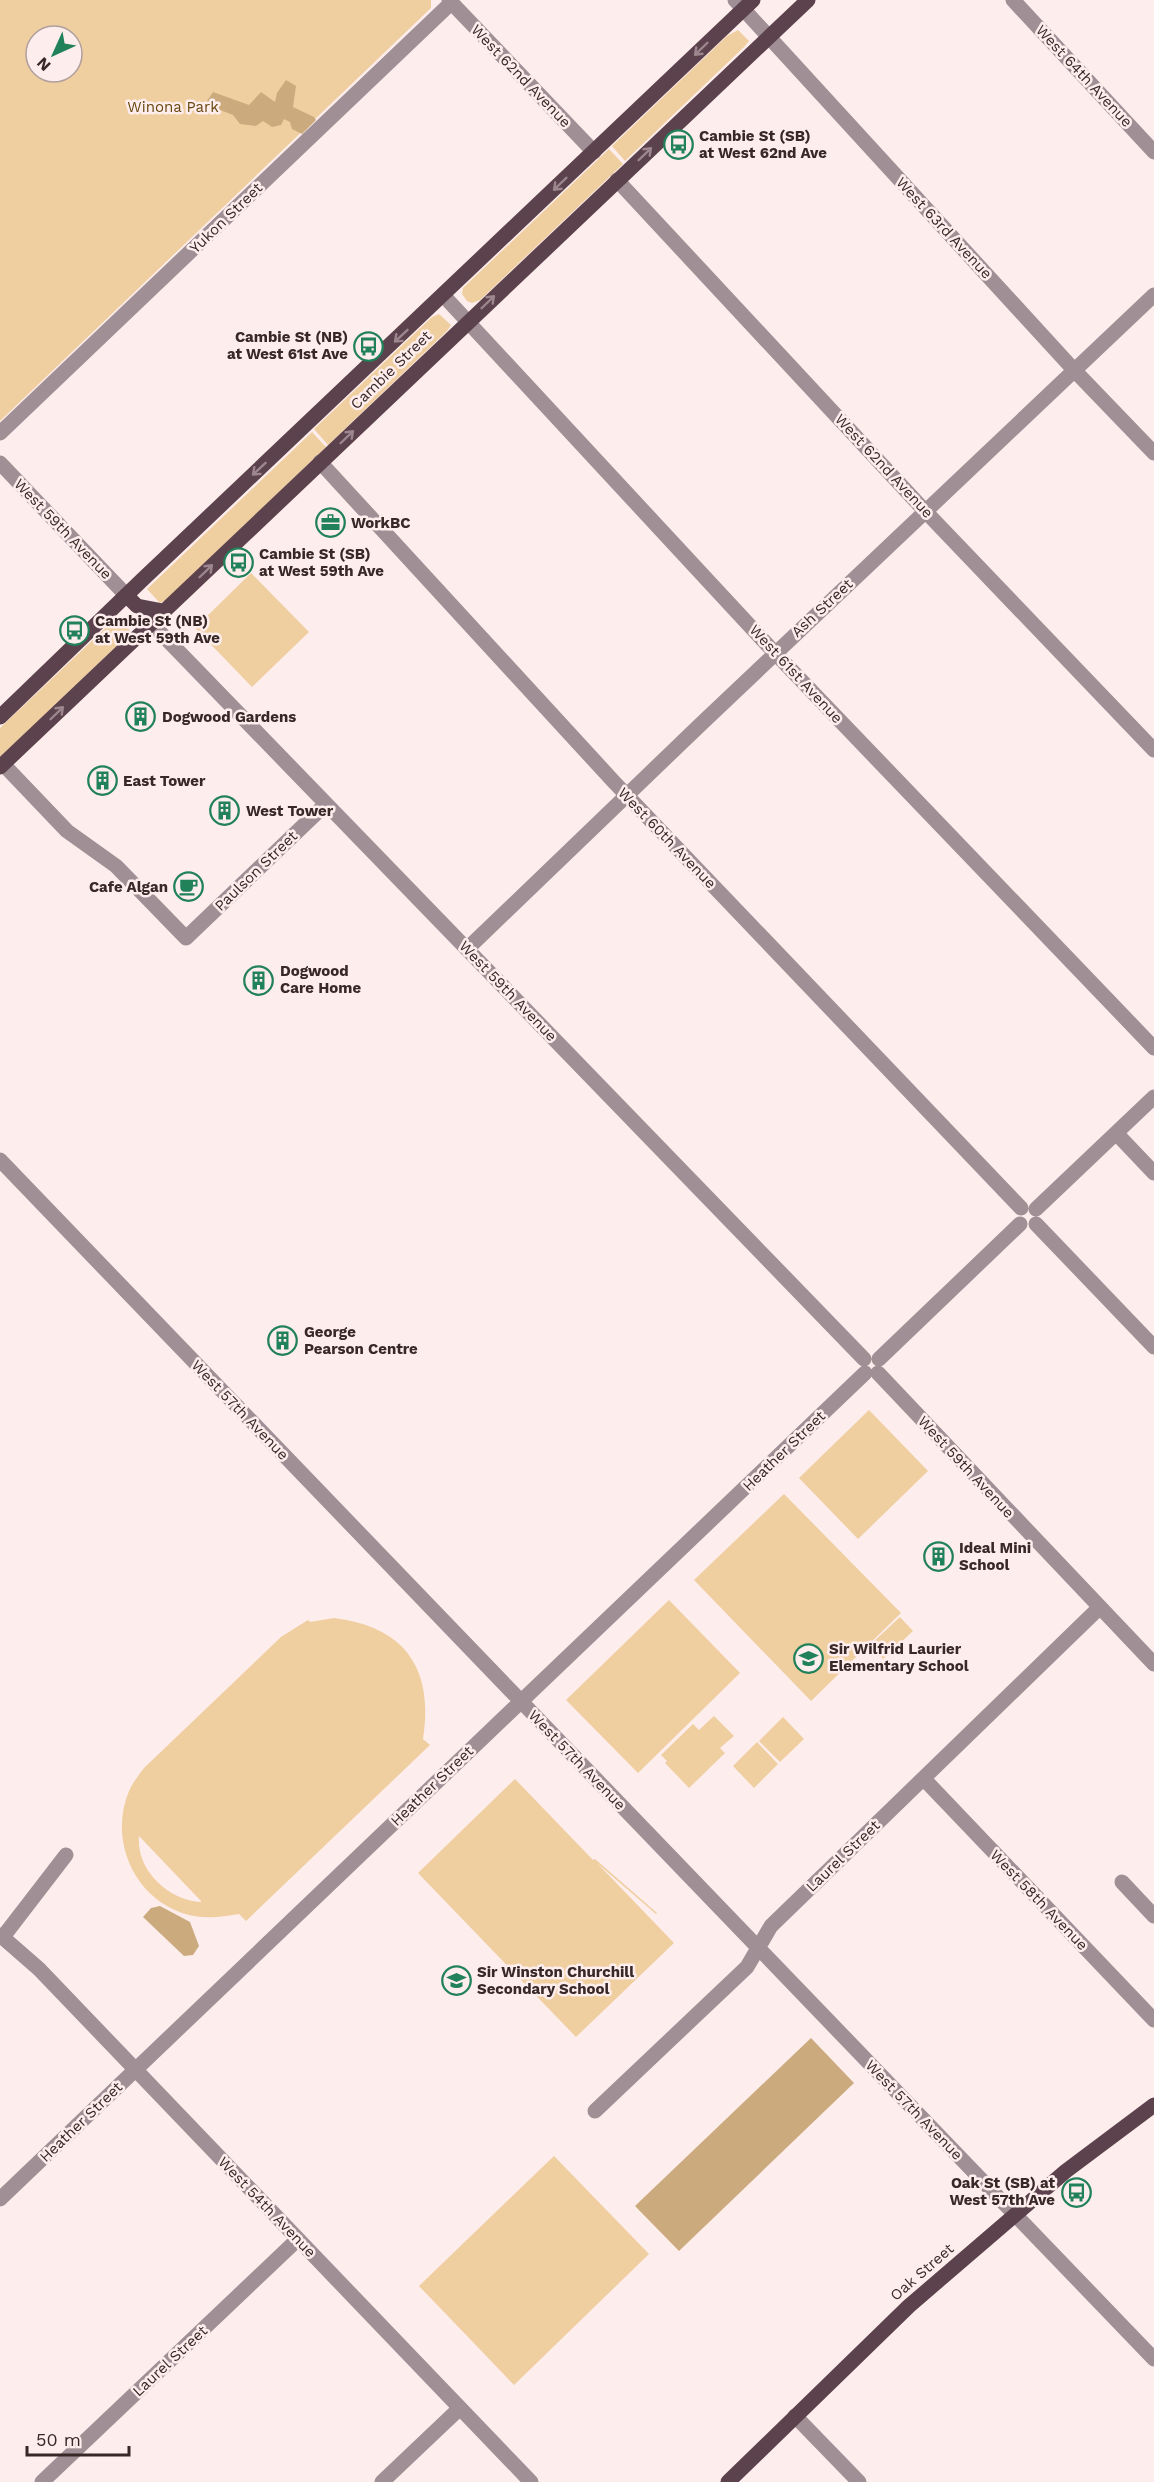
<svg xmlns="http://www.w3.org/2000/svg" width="1154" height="2482" font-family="'Work Sans',sans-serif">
<rect width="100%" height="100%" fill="#feeded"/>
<!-- green -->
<path fill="#efce9f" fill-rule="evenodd" d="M0,0H431V8L0,421ZM36,36H72V72H36Z
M738,30L749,41L744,47L625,161L612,146L727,36Z
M609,149L623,164L480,300L472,303L467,301L462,294L463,288Z
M439,314L451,325L447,331L328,445L314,429L432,317Z
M312,432L326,447L166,600L160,603L147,589Z
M251,573L309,632L252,687L195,628Z
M117,617L130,630L125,638L0,757V728Z
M869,1410L928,1471L858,1539L799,1478Z
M784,1494L901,1613L811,1701L694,1580Z
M669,1600L740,1673L638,1773L566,1700Z
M900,1617L913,1631L883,1659L870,1645Z
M334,1618C405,1627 434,1668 423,1739L430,1745L246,1921L239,1914C222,1917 206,1919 189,1915C135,1901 108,1841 129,1791C133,1782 139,1775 144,1768L281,1637L308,1620L310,1622ZM139,1836L201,1901V1902C168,1900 136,1870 139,1836Z
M714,1716L734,1736L720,1748L725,1753L689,1788L665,1763L667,1761L661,1755L693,1724L699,1730Z
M783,1717L804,1739L780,1762L759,1741Z
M757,1742L778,1764L754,1788L733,1766Z
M515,1779L593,1860L595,1859L657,1913L656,1914L597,1863L674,1943L576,2037L418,1873Z
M554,2156L649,2254L514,2385L419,2286Z"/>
<!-- forest -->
<path fill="#cbab7d" d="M286,80L296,86L293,107L314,117L316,120L302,134L292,129L290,122L284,119L281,125L272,127L263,121L256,126L240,124L233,115L205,104L213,92L249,105L261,92L275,102L277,93Z
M160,1906L190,1922L199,1946L193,1955L184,1956L143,1917L151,1908Z
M811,2038L854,2083L679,2251L635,2206Z"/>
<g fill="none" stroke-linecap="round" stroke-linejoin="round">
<!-- minor -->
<path stroke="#a09096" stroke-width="15" d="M449,0L594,152
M735,0L1074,370L1154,453
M1013,0L1154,152
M617,180L925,511L1154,750
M443,295L775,653L1154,1048
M0,433L451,3
M320,462L614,782L1021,1208
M0,463L126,595
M151,623L864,1359
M3,764L67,831L116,866L186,938L326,804
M467,949L701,724L1154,295
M1116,1133L1154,1173
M0,1160L1154,2359
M1036,1209L1154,1097
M1036,1224L1154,1347
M879,1359L1020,1224
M878,1373L1154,1664
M924,1779L1154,2020
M1122,1882L1154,1916
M0,1935L39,1969L531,2482
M3,1937L66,1855
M595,2111L747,1967L771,1926L1099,1608
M0,2199L865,1373
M795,2416L859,2482
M42,2482L298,2239
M382,2482L460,2408"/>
<!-- major -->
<path stroke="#5c424d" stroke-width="15" d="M126,595L137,606L163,611
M0,717L142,580L753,0
M0,767L808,0
M728,2482L909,2306L1066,2171L1154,2105"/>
</g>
<!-- one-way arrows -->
<defs><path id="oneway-shaft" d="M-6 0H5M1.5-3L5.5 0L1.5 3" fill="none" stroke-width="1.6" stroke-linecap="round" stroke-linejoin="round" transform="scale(1.5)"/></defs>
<g stroke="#9d868d">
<use href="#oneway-shaft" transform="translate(701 49) rotate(136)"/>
<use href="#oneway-shaft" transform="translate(645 154) rotate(-44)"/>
<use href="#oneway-shaft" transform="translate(560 184) rotate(136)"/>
<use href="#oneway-shaft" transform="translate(488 302) rotate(-44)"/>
<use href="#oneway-shaft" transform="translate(401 336) rotate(137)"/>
<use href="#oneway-shaft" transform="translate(347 437) rotate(-44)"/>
<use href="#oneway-shaft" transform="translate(259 469) rotate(137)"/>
<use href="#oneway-shaft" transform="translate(206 571) rotate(-44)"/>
<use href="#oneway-shaft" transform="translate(57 713) rotate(-44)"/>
</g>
<!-- icons -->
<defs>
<symbol id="bus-ring" viewBox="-11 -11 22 22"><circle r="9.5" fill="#feeded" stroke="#218159" stroke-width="1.5"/><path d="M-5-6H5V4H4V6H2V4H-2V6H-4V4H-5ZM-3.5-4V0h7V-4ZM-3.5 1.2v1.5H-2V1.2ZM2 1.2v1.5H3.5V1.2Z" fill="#218159"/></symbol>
<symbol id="office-ring" viewBox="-11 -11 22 22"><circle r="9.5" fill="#feeded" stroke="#218159" stroke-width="1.5"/><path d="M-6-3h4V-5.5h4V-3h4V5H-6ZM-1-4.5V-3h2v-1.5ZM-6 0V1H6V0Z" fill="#218159"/></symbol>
<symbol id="building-ring" viewBox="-11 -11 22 22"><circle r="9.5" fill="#feeded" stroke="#218159" stroke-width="1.5"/><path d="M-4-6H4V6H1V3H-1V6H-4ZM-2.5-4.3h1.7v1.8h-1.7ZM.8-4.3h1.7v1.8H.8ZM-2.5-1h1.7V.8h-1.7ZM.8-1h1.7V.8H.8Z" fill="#218159"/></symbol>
<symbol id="cafe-ring" viewBox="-11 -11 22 22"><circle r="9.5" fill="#feeded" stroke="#218159" stroke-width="1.5"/><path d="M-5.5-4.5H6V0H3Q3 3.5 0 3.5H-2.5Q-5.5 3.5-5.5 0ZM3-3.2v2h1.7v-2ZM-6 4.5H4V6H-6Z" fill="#218159"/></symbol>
<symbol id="school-ring" viewBox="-11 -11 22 22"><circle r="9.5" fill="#feeded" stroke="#218159" stroke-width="1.5"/><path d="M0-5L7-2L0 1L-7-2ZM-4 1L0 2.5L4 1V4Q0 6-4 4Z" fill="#218159"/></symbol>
</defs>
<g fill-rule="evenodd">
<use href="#bus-ring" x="662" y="128" width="33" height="33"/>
<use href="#bus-ring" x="352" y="330" width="33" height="33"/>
<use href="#office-ring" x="314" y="506" width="33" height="33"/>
<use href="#bus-ring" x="222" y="546" width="33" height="33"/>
<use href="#bus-ring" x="58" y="614" width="33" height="33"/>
<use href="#building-ring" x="124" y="700" width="33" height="33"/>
<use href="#building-ring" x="86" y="764" width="33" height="33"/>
<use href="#building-ring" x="208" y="794" width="33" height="33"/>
<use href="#cafe-ring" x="172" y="870" width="33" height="33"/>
<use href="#building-ring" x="242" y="964" width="33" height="33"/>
<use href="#building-ring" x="266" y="1324" width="33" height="33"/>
<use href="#building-ring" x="922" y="1540" width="33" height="33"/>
<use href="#school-ring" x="792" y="1642" width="33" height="33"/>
<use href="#school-ring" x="440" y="1964" width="33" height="33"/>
<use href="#bus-ring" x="1060" y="2176" width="33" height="33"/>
</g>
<g text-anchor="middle" stroke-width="5" stroke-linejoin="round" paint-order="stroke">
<!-- street labels -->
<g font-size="15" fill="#382928" stroke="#feeded">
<text transform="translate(521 76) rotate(46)" y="5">West 62nd Avenue</text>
<text transform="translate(1084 76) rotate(47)" y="5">West 64th Avenue</text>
<text transform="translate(226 218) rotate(-44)" y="5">Yukon Street</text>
<text transform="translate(944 228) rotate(47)" y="5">West 63rd Avenue</text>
<text transform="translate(391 370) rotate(-44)" y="5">Cambie Street</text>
<text transform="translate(884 466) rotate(47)" y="5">West 62nd Avenue</text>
<text transform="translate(63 529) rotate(46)" y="5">West 59th Avenue</text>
<text transform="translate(822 608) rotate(-43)" y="5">Ash Street</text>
<text transform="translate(796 674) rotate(47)" y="5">West 61st Avenue</text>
<text transform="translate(667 838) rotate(46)" y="5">West 60th Avenue</text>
<text transform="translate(256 871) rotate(-44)" y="5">Paulson Street</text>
<text transform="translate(508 991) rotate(46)" y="5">West 59th Avenue</text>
<text transform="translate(240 1410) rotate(46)" y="5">West 57th Avenue</text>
<text transform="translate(784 1451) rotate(-44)" y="5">Heather Street</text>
<text transform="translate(966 1467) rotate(47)" y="5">West 59th Avenue</text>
<text transform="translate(577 1760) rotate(46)" y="5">West 57th Avenue</text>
<text transform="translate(432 1786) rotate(-44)" y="5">Heather Street</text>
<text transform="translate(843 1856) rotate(-44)" y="5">Laurel Street</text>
<text transform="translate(1039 1900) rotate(46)" y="5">West 58th Avenue</text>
<text transform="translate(914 2110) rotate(46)" y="5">West 57th Avenue</text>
<text transform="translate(81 2122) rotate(-44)" y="5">Heather Street</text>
<text transform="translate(267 2207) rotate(46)" y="5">West 54th Avenue</text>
<text transform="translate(922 2272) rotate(-41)" y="5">Oak Street</text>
<text transform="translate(170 2361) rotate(-43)" y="5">Laurel Street</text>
</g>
<!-- park labels -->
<g font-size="15" fill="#66460c" stroke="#feeded">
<text x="173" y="112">Winona Park</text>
</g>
<!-- poi labels -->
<g font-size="15" font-weight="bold" fill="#382928" stroke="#feeded" text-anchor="start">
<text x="699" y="141">Cambie St (SB)<tspan x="699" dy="17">at West 62nd Ave</tspan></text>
<text x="348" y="342" text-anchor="end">Cambie St (NB)<tspan x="348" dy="17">at West 61st Ave</tspan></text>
<text x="351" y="528">WorkBC</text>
<text x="259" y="559">Cambie St (SB)<tspan x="259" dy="17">at West 59th Ave</tspan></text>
<text x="95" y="626">Cambie St (NB)<tspan x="95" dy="17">at West 59th Ave</tspan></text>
<text x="162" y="722">Dogwood Gardens</text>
<text x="123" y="786">East Tower</text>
<text x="246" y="816">West Tower</text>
<text x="168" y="892" text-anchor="end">Cafe Algan</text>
<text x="280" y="976">Dogwood<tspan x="280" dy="17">Care Home</tspan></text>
<text x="304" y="1337">George<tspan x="304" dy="17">Pearson Centre</tspan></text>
<text x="959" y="1553">Ideal Mini<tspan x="959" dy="17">School</tspan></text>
<text x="829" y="1654">Sir Wilfrid Laurier<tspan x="829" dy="17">Elementary School</tspan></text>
<text x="477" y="1977">Sir Winston Churchill<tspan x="477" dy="17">Secondary School</tspan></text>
<text x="1055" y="2188" text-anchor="end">Oak St (SB) at<tspan x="1055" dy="17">West 57th Ave</tspan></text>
</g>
</g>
<!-- north arrow -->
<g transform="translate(54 54) rotate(225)"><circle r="28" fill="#feeded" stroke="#af9f9e" stroke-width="1.5"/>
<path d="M0-4.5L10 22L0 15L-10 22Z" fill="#218159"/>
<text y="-9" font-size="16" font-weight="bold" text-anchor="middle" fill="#382928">N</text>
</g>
<!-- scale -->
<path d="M27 2446v9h102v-9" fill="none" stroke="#382928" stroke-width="3"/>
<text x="36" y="2446" font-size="18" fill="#382928" stroke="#feeded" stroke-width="4.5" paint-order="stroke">50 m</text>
</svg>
